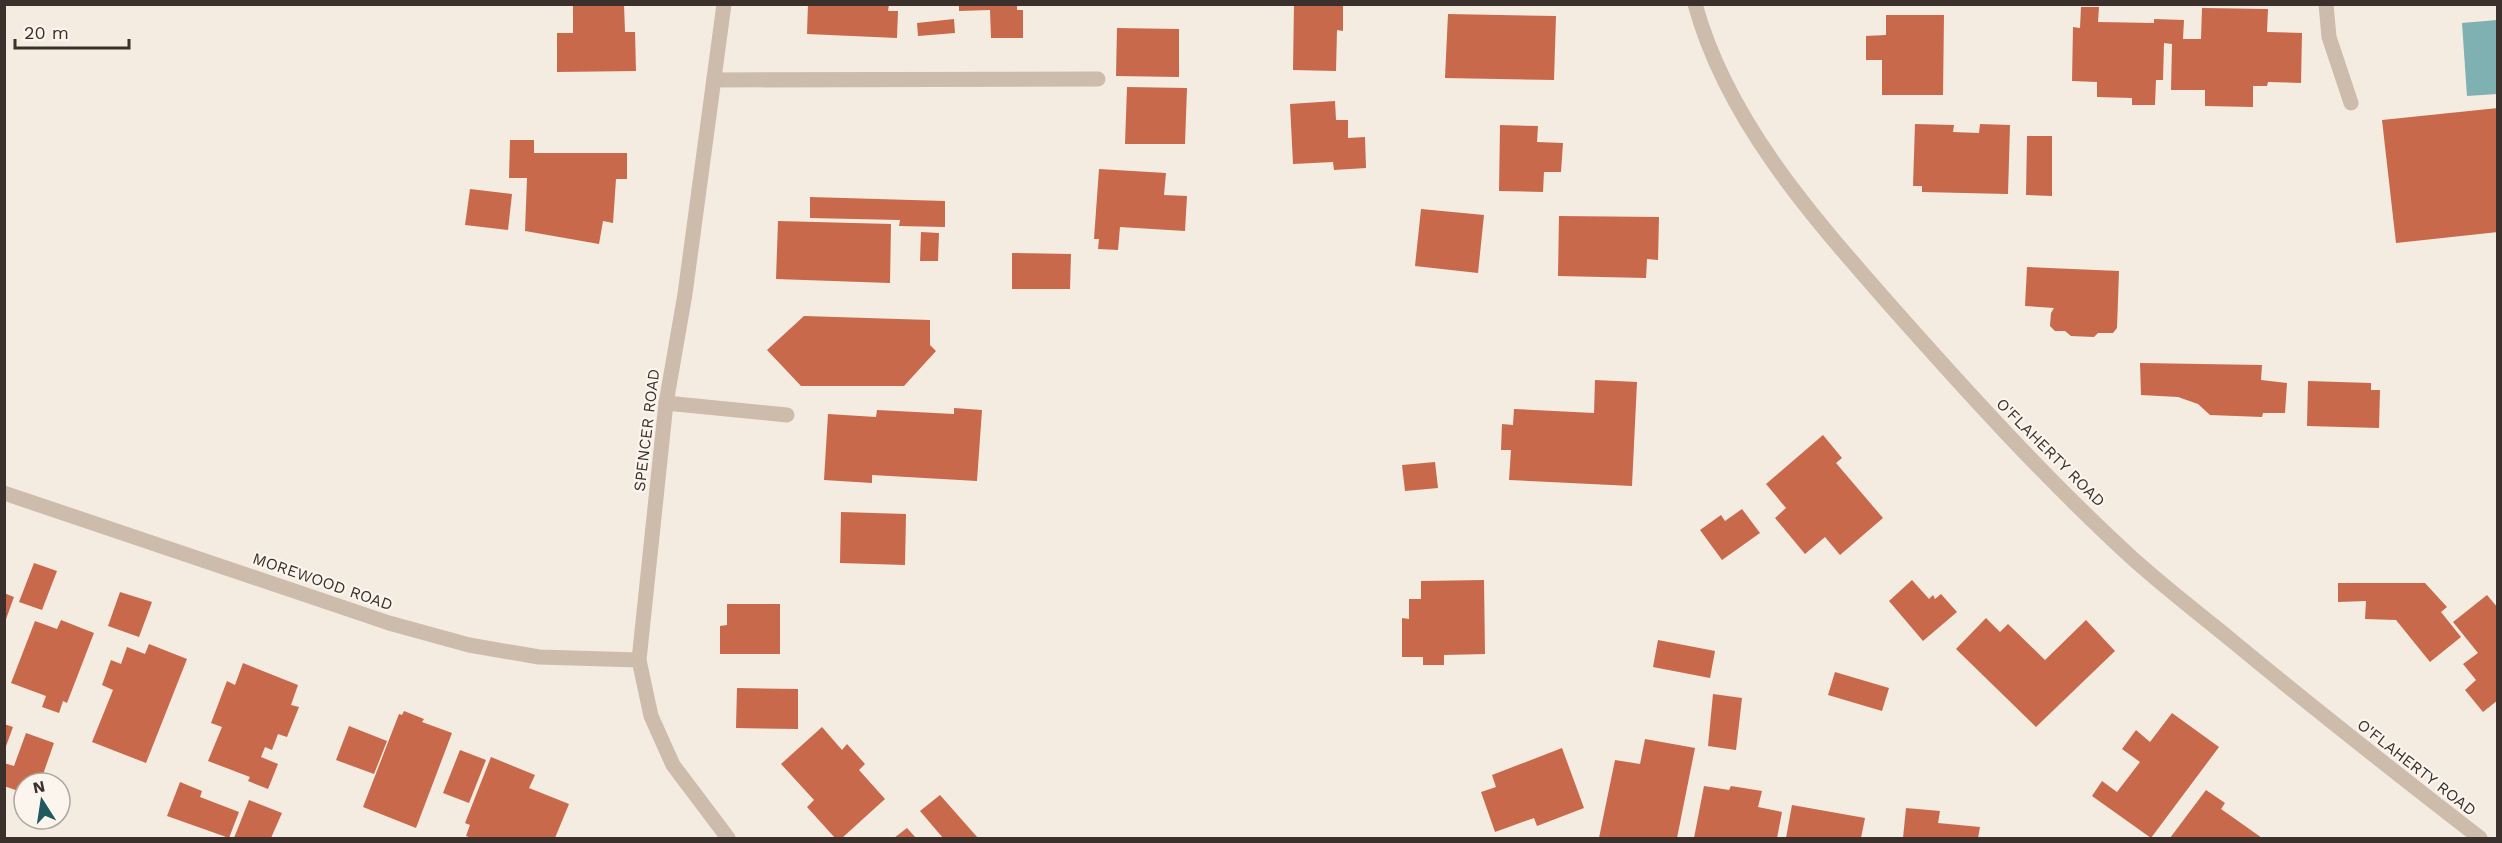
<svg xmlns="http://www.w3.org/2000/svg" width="2502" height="843" font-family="'Work Sans',sans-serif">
<rect width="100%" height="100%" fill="#f4ebe1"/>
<!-- water -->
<path fill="#7fb0b2" d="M2497,20V94L2467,96L2462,23Z"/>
<!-- building -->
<path fill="#c8694b" d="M573,4H624L625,32H635L636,71L557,72V33H573Z
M808,4H889L888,11H898L897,38L807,34Z
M959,4H1017V10H1023V38H991L990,10L959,11Z
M1294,4H1343V31L1337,30L1336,71L1293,70Z
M2081,7H2099L2098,22L2154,23V19L2184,20L2183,39H2201L2202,8L2268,9L2267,32L2302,33L2301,83L2268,82L2267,86H2253V107L2205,106V90H2171L2172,44L2164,43L2163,80H2156L2155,105H2132V98L2097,97V82L2072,81L2073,27L2080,28Z
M1448,14L1556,16L1554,80L1445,78Z
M1886,15H1944L1943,95H1882V60H1866V36L1886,35Z
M954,19L955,33L918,36L917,23Z
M1117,28L1179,29V77L1116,76Z
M1127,87L1187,88L1185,144H1125Z
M1335,101L1336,120H1348V138L1365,137L1366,168L1334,170L1333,162L1293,164L1290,104Z
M2498,108V232L2396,243L2382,120Z
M1915,124L1954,125L1953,132L1979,133L1980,124L2010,125L2008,194L1922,192V186H1913Z
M1500,125L1538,126L1537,142L1563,143L1561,172H1544L1543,192L1499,191Z
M2027,136H2052V196L2026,195Z
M510,140H534V153H627V179H616L613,223L603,221L599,244L525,231L527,178H509Z
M1099,169L1166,173L1164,195L1187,196L1185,231L1120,227L1118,250L1098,249L1099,239H1094Z
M470,189L512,194L508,230L465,225Z
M810,197L945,201V227L899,226L900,220L810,218Z
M1421,209L1484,215L1478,273L1415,266Z
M1559,216L1659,217L1658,260L1647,259L1646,278L1558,276Z
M778,221L891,224L890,283L776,279Z
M921,232L939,233L938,261H920Z
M1012,253L1071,254L1070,289H1012Z
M2027,267L2119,271L2117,328L2113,333H2098L2094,337L2071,336L2065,331H2055L2050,326L2051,313L2054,308L2025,306Z
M804,316L930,320V345L936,351L904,386H801L767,350Z
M2140,363L2262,365L2261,380L2287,383L2285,413H2263L2262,417L2210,415L2198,404L2178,397L2141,395Z
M1595,380L1637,382L1632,486L1509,480L1511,450H1501L1502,424L1513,425L1514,409L1594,413Z
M2308,381L2371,383V390H2380L2379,428L2307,426Z
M954,408L982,410L977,481L872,475V483L824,480L828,414L876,417L877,410L954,414Z
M1823,435L1842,458L1836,463L1883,518L1840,555L1825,537L1805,554L1775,518L1786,508L1766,484Z
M1435,462L1438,488L1405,491L1402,465Z
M1742,509L1760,533L1722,560L1700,530L1721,515L1725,521Z
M841,512L906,514L905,565L840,563Z
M34,563L57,571L42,610L19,602Z
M1484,580L1485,654L1444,655V665H1423V657H1402V618L1409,619V599H1421V581Z
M1912,580L1929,599L1933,595L1935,599L1941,594L1957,612L1923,641L1889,601Z
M2338,583H2425L2447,607L2441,612L2461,637L2430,662L2396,620L2365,619L2366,601L2338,602Z
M120,592L152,602L139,637L108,626Z
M4,593L14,597L5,622H4Z
M2487,595L2498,608V700L2483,712L2465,690L2476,680L2463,664L2478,653L2453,622Z
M727,604H780V654H720V626L727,625Z
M1986,618L2000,632L2008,624L2045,660L2086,620L2115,651L2036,727L1956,649Z
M61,620L94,633L67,703L63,701L59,713L42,707L46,696L11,683L35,621L57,629Z
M1658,640L1715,651L1710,678L1653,667Z
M149,644L187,659L146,763L92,742L113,690L102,685L111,660L121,664L127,647L145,654Z
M243,663L298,685L291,705L299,707L287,737L278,734L272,750L265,747L261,757L278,764L268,789L248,781L250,777L208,761L222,727L211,723L227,681L235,685Z
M1835,672L1889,688L1882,711L1828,695Z
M737,688L798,689V729L736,728Z
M1713,694L1742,698L1736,750L1708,746Z
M404,711L424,719L422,722L452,733L416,828L363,807L399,714L402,715Z
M2172,713L2219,747L2151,838L2092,796L2102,781L2117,792L2140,762L2122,749L2136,730L2150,742Z
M4,724L13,727L5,749H4Z
M349,726L387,741L374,774L336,760Z
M822,727L842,750L847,744L865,764L859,770L885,799L842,838H835L807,807L814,800L781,764Z
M26,733L54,743L40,783H24V793L4,786V763L14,766Z
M1645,739L1695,748L1677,838H1599L1615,760L1640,764Z
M1562,748L1584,808L1537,826L1534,818L1495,832L1481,792L1496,787L1492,775Z
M460,750L486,760L469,803L443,793Z
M491,757L535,775L529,788L569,804L555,838H472L466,836L470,825L465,823Z
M180,782L202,791L200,797L239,812L229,838L167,816Z
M1704,786L1729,790L1731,786L1762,791L1758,807L1782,812L1777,838H1694Z
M2206,790L2225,803L2221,809L2262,838H2170Z
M940,795L978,838H943L920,811Z
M249,800L282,813L271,838H234Z
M1792,805L1865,818L1861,838H1786Z
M1906,808L1940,811L1938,823L1980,827L1978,838H1903Z
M907,828L916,838H894Z"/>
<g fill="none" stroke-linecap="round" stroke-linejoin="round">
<!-- service -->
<path stroke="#cdbbac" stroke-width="15" d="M714,80L1098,79
M666,403L787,415"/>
<!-- minor -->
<path stroke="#cdbbac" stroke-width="15" d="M724,4L685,294L666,403L639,660L651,716L673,765L728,838
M2326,4L2329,37L2351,103
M4,493L389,623L469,645L539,657L639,660"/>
<!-- tertiary -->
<path stroke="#cdbbac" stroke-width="15" d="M1695,4C1727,121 1812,216 1890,305C1967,392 2045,478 2131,557C2163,586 2197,612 2230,639C2312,707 2396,773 2480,838"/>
</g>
<g text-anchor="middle" stroke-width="4.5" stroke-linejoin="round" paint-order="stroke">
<!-- street labels -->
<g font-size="16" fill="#3b302b" stroke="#fbf5ee">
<text transform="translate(646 430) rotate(-83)" y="6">SPENCER ROAD</text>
<text transform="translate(2051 452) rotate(45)" y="6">O'FLAHERTY ROAD</text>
<text transform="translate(323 581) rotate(19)" y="6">MOREWOOD ROAD</text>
<text transform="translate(2417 767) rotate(38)" y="6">O'FLAHERTY ROAD</text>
</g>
</g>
<!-- border -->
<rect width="2502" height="843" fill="none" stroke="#3b302b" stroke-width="12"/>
<!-- north arrow -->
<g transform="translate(42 801) rotate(348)"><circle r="28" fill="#fbf5ee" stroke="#aea6a0" stroke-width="1.5"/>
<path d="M0-4.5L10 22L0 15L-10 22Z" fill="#1f5a5e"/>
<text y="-9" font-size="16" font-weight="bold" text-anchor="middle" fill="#3b302b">N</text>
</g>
<!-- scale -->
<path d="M15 39v9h114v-9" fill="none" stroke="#3b302b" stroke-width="3"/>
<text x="24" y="39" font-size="18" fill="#3b302b" stroke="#fbf5ee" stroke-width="4.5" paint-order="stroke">20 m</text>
</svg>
